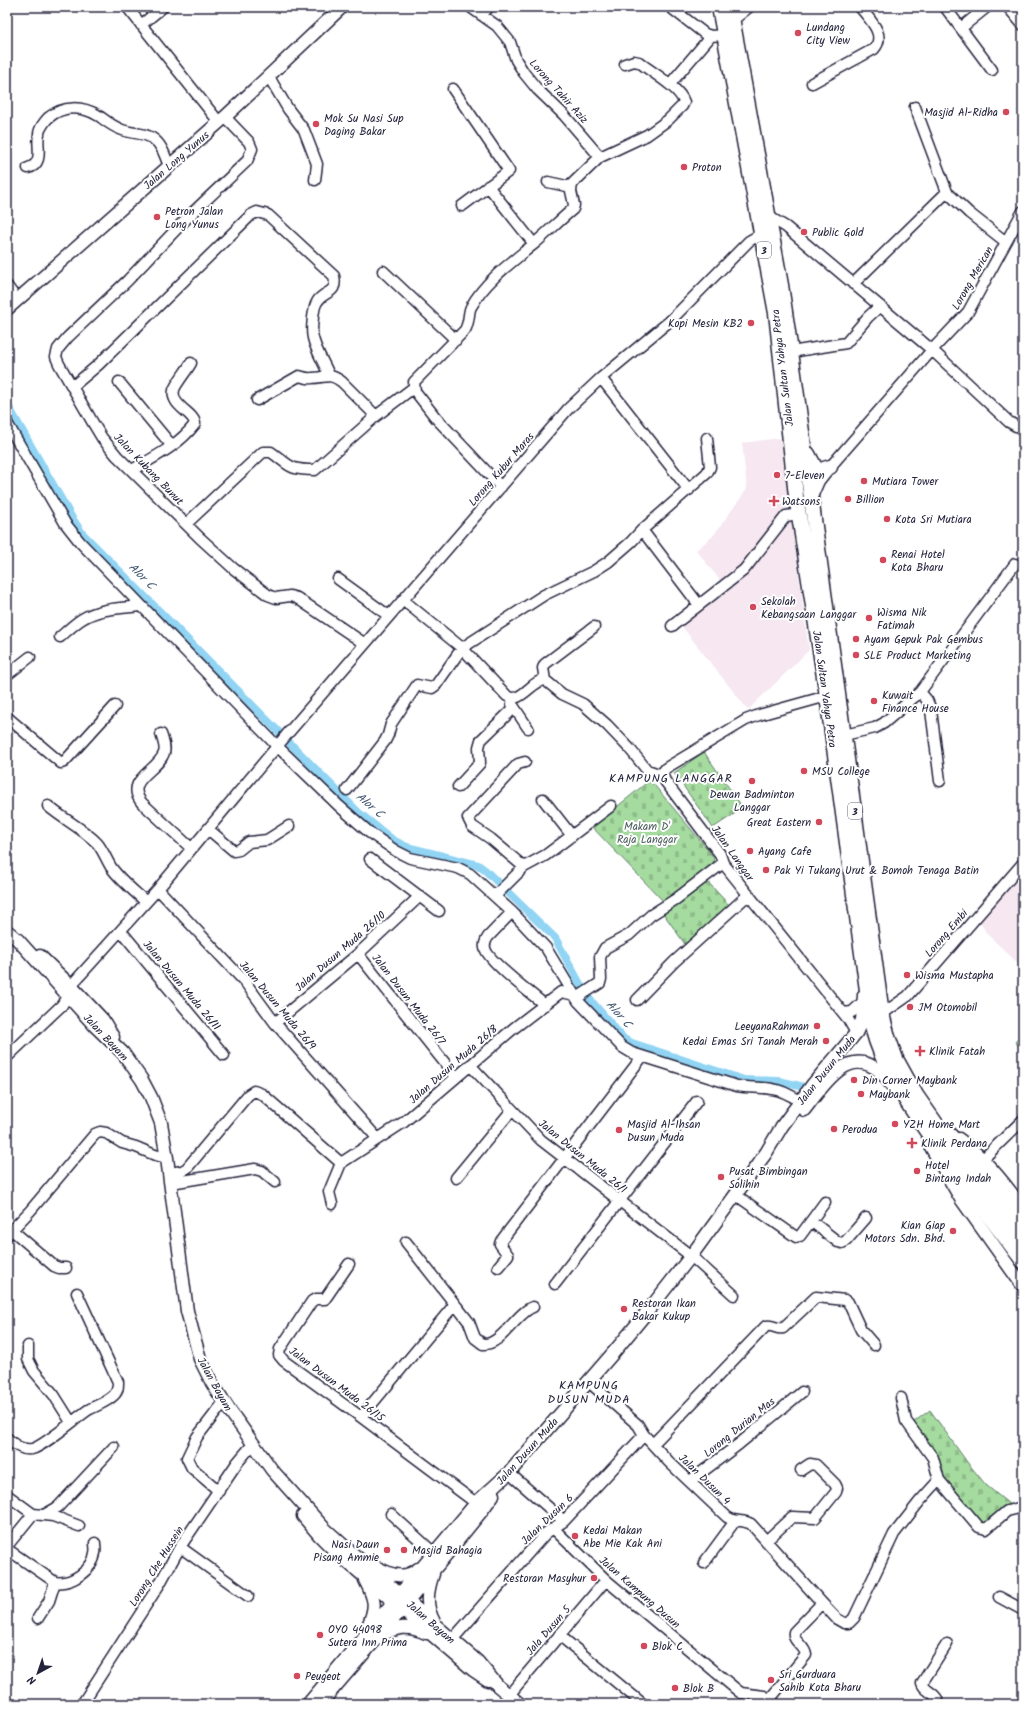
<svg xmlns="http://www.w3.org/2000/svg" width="1030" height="1711" font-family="Kalam,sans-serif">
<defs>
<pattern id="cemetery-stones" width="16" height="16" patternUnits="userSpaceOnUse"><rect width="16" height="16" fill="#a5db9f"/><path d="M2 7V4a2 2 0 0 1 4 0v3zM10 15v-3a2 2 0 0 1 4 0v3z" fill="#8ebc8a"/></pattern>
</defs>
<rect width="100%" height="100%" fill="#fff"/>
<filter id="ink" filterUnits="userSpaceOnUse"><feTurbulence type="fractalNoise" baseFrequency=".025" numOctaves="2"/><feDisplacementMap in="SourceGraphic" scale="8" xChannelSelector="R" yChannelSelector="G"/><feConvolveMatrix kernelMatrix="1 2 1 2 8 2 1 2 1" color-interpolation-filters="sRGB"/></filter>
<g filter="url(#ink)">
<!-- built -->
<path fill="#f6e7f1" d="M780,438L809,650L748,710L680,624L727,589L696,550L713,536L747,489L742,443Z
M1023,870V968L987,934L979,920Z"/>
<!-- cemetery -->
<path fill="url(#cemetery-stones)" stroke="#647e6d" d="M704,752L743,808L713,828L674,773Z
M650,780L705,846L714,858L712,868L664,902L592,827Z
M706,880L731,907L687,947L663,913Z
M1023,1033V1049L1015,1042Z
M930,1410L967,1462L986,1485L1009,1504L986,1526L980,1523L937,1474L943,1468L910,1425Z"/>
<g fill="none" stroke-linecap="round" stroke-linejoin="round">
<!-- canal -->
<path stroke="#91d4f3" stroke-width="8" d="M7,404L72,518L82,533L358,812L393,840L407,847L478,865L486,871L555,938L586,995L624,1039L632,1043L744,1080L779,1081L804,1087"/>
<defs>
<path id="minor" d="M127,7L219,122
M470,7L497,26L510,42L516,60L524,73L537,89L564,115L600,157
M670,7L705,34L711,36L724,35
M945,7L992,70
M1008,7L1023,25
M481,15L489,7
M733,20L749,7
M141,25L163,7
M961,28L987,7
M269,77L288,109L304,130L317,164L315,180
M812,83L874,49C887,35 869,19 860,7
M670,84L711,36
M453,89L509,171L462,206
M915,107L947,192L969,213L1006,242
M225,117L249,142L252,149L247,161L187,218L128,280L68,337L58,349L56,357L59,364L93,423L102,438L117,456L200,538L234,569L268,595L276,598L290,596L297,598L365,644
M28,168C45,164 36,145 39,134C39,129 45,121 48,118C63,105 83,106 99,116C106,121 112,126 120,129C130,134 143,132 152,138C162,144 165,156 169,166
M548,182L571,187
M488,186L534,244
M768,216L786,227L932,350L1009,422L1016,426L1023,427
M383,271L456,340
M853,284L947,192
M7,286L17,300
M791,352L846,343L868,317L880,306
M601,378L689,490
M119,382L172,446
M72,387L98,365L251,215L257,212L268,215L334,276C338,295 324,290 317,302C313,308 311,331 313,338C316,351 324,363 329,375
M257,400L299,376C303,377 307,379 312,378C326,378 329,372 342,382L376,416
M7,423L65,523L80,542L277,746L339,806L370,833L396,851L410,858L458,868L470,874L512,912L546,948L578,1001L622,1047L632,1053L737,1086C749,1088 760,1087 772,1089C782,1090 792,1096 800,1101
M132,470C155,457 179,445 195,424C195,413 170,406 174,390C175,385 188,369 191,363
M501,487L436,418L415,391L414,382L465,330C470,321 468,312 471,307C485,281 512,262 534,244C547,233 560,220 573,209L574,205L571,191L572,184L600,157L647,135L668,120L682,106L684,102C679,87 651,72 639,62L634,61L625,64
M812,497L819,481L830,467L932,350L968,312L1023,211
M186,524L263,452H271C291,466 288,470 315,470L376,416L413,388
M642,530L699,605
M338,579L389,616
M403,600L462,648L507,696C520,705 532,680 545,680L562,694L583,704L607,725L629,748L647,770L662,775
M672,626L744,570L786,516L799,514
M60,637C67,631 74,624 82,619C99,608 122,608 141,606
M7,675L30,657
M545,680L543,668L545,664L594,627
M920,692L927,700L931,710L940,781
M827,696L759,715L746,720L666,768L662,773L665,781L720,854L723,863L848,1019L856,1033
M512,704L528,728
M7,717L61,763L64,762L115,706
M161,734C163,740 166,748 164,753C158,771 123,780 142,803L191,848
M844,735L875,728L884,723L920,692L1015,564
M458,787L480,763L479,747L481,740L514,708
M347,790L385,741L388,735L391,724L417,685L432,688L436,685L462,648L544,595L594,571L608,562L631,542L642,530L707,473L710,467L707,438
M543,799L572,836
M48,806C63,819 82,828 97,843C103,850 106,859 111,867C120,880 134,891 146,902
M208,829L234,851L239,850L249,842L267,840L289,826
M370,859L439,911
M524,867L491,839L472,826L468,818L518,764L525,762
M158,889L245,982L275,1023L378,1139
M495,896L524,867L546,855L611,806
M512,912L488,937C486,940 484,944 485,948C487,960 534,996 545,1005
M121,931L224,1055
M358,954L456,1077
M637,1000L674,962L748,895
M843,1013L852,1012L863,1002
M882,1014L908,996L1023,863
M275,1023L358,954L420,896
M7,1057L62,1005L76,980L158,889L289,732L568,409L601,378L671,320L749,241L761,234
M470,1065L541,1140L691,1256L734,1295
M959,1138C985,1157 1004,1181 1023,1207
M983,1159L1023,1120
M341,1163L404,1122L514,1028L561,992L580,996L600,983L601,979L600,957L605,948L629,935L651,915L676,899L723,863
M170,1173L182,1171L187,1168L248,1095L254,1091L262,1094L341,1163
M456,1178L512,1110
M171,1183L255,1169L262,1171L275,1182
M736,1195L796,1237L800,1236L825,1202
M332,1204L329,1192L341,1163
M811,1221L838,1242L842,1243L846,1241L866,1218
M12,1230L54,1266L59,1268H66
M7,1235L30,1211L95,1134L100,1132L106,1133L122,1143L136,1147L155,1155L167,1158
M406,1242L469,1322L475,1338L483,1344C501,1346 517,1312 533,1307
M349,1264L325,1299H316L312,1301L280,1349L279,1355L284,1361L361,1417L476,1503
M498,1267L508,1255L500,1244L501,1241L642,1057
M555,1284L697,1101
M28,1346V1359L34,1371L54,1395L71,1422
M589,1382L638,1425L644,1435L669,1462L727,1517C735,1523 743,1519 751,1524L822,1603L837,1619L844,1623H849L854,1618L894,1534L920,1501L939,1480
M901,1398L906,1421L933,1458L939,1480L979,1527L986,1529L1007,1511L1023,1507
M361,1417L455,1304
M7,1438C13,1444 22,1451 32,1449C44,1446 75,1419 88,1410C97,1405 108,1402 115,1394C118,1390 118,1387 118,1382L77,1293
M653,1444L766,1326C773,1324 777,1330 783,1328L816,1297L845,1300L848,1302L861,1330L874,1345
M509,1473L564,1521
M690,1481L739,1444L802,1392
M219,1491L192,1468L187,1458L197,1437L224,1402
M7,1495L33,1514
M391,1514L434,1553
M44,1515L58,1507L114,1447
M553,1528L606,1580L737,1690L741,1693L764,1696L775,1704
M766,1541L792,1517L815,1518L836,1492L837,1488L835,1484L816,1465L810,1464L801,1470
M7,1546L33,1514L53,1516L79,1526
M180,1547L248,1596
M7,1549L55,1582C71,1585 93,1570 95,1553C96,1550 95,1546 95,1543
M704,1563L735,1521
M999,1597L1023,1610
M38,1618L49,1601L55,1582
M559,1635L643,1704
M452,1640L546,1533L564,1521L644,1435
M509,1695L606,1580
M769,1700L806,1655C805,1645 792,1642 794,1632L822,1603
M82,1704L159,1585L180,1547L237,1463L253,1444
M935,1704L937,1699C934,1692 924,1691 922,1683L947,1644"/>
<path id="major" d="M7,309L225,117L342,7
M7,931L18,940L95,1026L123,1053L142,1080L151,1097L161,1123L167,1158L187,1311L200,1359L212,1383L230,1411L272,1470L324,1528L344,1546L478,1662L498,1686L520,1704
M40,956L72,987L103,1020L113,1037
M804,1110C821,1089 847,1044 879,1071C885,1076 889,1082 894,1088
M944,1128C974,1157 998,1191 1023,1224
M931,1147L961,1199L1023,1286
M303,1516L319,1535L337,1553L473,1670L488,1680
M372,1565C387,1573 403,1582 418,1569
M433,1574C427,1591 425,1606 434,1622
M365,1580C375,1599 377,1606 368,1626
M381,1636C396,1626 409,1625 426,1633
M308,1704L476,1503L509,1473L614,1352L652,1306L691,1256L766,1153L782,1126L813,1084L856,1033L862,1020L864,995
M320,1704L402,1609L480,1513L493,1495"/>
<path id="highway" d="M719,7L776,313L796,496L827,696L872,1027C884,1073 912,1110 939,1149C966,1187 995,1224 1023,1261
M730,7L781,285L791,352L882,1014L888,1037L896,1059L916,1095L979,1185L1023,1243
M808,454L816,469L821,470L830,467"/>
</defs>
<!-- minor casing -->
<use href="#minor" stroke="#22223b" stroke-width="13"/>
<!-- major casing -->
<use href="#major" stroke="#22223b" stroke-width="15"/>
<!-- highway casing -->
<use href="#highway" stroke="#22223b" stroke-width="17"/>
<!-- minor -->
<use href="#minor" stroke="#fff" stroke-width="10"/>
<!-- major -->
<use href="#major" stroke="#fff" stroke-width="12"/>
<!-- highway -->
<use href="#highway" stroke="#fff" stroke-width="14"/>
</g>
</g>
<!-- markers -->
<g fill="#d1495b" stroke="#fff" stroke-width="1.5">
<circle cx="798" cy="33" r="4"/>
<circle cx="1006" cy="112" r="4"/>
<circle cx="316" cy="124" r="4"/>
<circle cx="684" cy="167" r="4"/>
<circle cx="157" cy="217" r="4"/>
<circle cx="804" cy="232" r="4"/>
<circle cx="751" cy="323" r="4"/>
<circle cx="777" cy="475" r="4"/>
<circle cx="864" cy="481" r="4"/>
<circle cx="848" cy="499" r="4"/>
<path d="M772 495h4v4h4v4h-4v4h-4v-4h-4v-4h4z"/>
<circle cx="887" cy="519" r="4"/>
<circle cx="883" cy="560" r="4"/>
<circle cx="753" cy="607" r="4"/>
<circle cx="869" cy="618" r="4"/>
<circle cx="856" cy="639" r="4"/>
<circle cx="856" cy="655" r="4"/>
<circle cx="874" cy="701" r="4"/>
<circle cx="804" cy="771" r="4"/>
<circle cx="752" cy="781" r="4"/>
<circle cx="819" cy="822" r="4"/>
<circle cx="750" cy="851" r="4"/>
<circle cx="766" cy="870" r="4"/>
<circle cx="907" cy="975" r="4"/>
<circle cx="910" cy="1007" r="4"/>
<circle cx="817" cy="1026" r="4"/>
<circle cx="826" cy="1041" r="4"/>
<path d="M918 1045h4v4h4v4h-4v4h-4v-4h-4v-4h4z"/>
<circle cx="854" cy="1080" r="4"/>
<circle cx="861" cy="1094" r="4"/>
<circle cx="895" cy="1124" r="4"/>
<circle cx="834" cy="1129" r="4"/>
<circle cx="619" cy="1130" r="4"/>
<path d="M910 1137h4v4h4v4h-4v4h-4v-4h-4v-4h4z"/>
<circle cx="917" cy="1171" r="4"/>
<circle cx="721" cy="1177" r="4"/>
<circle cx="953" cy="1231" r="4"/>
<circle cx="624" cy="1309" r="4"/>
<circle cx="575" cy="1536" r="4"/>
<circle cx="387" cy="1550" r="4"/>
<circle cx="404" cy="1550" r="4"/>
<circle cx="594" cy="1578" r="4"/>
<circle cx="320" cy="1635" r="4"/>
<circle cx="644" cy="1646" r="4"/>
<circle cx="297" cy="1676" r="4"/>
<circle cx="771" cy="1680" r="4"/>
<circle cx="675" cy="1688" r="4"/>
</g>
<g text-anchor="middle" stroke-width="4" stroke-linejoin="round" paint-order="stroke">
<!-- shield labels -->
<g fill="#fff" stroke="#646476" stroke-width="1">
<rect x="757" y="242" width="14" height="16" rx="3"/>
<rect x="848" y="803" width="14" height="16" rx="3"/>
</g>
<g font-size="10" font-weight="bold" fill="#22223b">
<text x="764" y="254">3</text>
<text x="855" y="815">3</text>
</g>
<!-- poi labels -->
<g font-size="11" fill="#22223b" stroke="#fff" text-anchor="start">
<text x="806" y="31">Lundang<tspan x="806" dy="13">City View</tspan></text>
<text x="998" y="116" text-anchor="end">Masjid Al-Ridha</text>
<text x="324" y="122">Mok Su Nasi Sup<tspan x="324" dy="13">Daging Bakar</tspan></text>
<text x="692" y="171">Proton</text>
<text x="165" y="215">Petron Jalan<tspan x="165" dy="13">Long Yunus</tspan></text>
<text x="812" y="236">Public Gold</text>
<text x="743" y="327" text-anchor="end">Kopi Mesin KB2</text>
<text x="785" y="479">7-Eleven</text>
<text x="872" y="485">Mutiara Tower</text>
<text x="856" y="503">Billion</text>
<text x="782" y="505">Watsons</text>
<text x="895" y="523">Kota Sri Mutiara</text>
<text x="891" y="558">Renai Hotel<tspan x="891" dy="13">Kota Bharu</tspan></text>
<text x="761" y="605">Sekolah<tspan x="761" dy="13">Kebangsaan Langgar</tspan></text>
<text x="877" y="616">Wisma Nik<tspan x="877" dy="13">Fatimah</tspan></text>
<text x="864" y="643">Ayam Gepuk Pak Gembus</text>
<text x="864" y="659">SLE Product Marketing</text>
<text x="882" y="699">Kuwait<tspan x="882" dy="13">Finance House</tspan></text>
<text x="812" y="775">MSU College</text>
<text x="752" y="798" text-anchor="middle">Dewan Badminton<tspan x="752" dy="13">Langgar</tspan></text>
<text x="811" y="826" text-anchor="end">Great Eastern</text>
<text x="758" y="855">Ayang Cafe</text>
<text x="774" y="874">Pak Yi Tukang Urut &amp; Bomoh Tenaga Batin</text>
<text x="915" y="979">Wisma Mustapha</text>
<text x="918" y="1011">JM Otomobil</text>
<text x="809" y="1030" text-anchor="end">LeeyanaRahman</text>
<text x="818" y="1045" text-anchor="end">Kedai Emas Sri Tanah Merah</text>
<text x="929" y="1055">Klinik Fatah</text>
<text x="862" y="1084">Din Corner Maybank</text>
<text x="869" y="1098">Maybank</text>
<text x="627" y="1128">Masjid Al-Ihsan<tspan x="627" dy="13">Dusun Muda</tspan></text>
<text x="903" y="1128">YZH Home Mart</text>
<text x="842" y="1133">Perodua</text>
<text x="921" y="1147">Klinik Perdana</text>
<text x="925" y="1169">Hotel<tspan x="925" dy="13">Bintang Indah</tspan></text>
<text x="729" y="1175">Pusat Bimbingan<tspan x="729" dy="13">Solihin</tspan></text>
<text x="945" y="1229" text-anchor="end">Kian Giap<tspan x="945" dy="13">Motors Sdn. Bhd.</tspan></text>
<text x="632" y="1307">Restoran Ikan<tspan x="632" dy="13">Bakar Kukup</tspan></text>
<text x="583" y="1534">Kedai Makan<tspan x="583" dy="13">Abe Mie Kak Ani</tspan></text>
<text x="379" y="1548" text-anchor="end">Nasi Daun<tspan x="379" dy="13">Pisang Ammie</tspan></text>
<text x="412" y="1554">Masjid Bahagia</text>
<text x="586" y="1582" text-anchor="end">Restoran Masyhur</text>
<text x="328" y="1633">OYO 44098<tspan x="328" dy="13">Sutera Inn Prima</tspan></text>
<text x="652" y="1650">Blok C</text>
<text x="779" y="1678">Sri Gurduara<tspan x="779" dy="13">Sahib Kota Bharu</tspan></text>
<text x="305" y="1680">Peugeot</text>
<text x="683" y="1692">Blok B</text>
</g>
<!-- street labels -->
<g font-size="11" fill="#22223b" stroke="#fff">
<text transform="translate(559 91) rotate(48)" y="4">Lorong Tahir Aziz</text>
<text transform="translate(176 160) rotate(-41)" y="4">Jalan Long Yunus</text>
<text transform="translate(972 278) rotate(-60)" y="4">Lorong Merican</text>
<text transform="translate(782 368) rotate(-97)" y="4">Jalan Sultan Yahya Petra</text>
<text transform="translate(149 469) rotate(46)" y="4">Jalan Kubang Bunut</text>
<text transform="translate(501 469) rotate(-49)" y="4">Lorong Kubur Maras</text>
<text transform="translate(825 689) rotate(82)" y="4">Jalan Sultan Yahya Petra</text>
<text transform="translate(733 853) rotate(55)" y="4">Jalan Langgar</text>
<text transform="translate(946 933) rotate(-49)" y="4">Lorong Embi</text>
<text transform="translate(340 951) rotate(-41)" y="4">Jalan Dusun Muda 26/10</text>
<text transform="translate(182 985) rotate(50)" y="4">Jalan Dusun Muda 26/11</text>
<text transform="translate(409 999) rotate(52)" y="4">Jalan Dusun Muda 26/7</text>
<text transform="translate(278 1005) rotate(50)" y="4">Jalan Dusun Muda 26/9</text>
<text transform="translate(106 1037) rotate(47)" y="4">Jalan Bayam</text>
<text transform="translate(453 1064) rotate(-41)" y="4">Jalan Dusun Muda 26/8</text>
<text transform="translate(826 1070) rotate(-51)" y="4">Jalan Dusun Muda</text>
<text transform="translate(583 1156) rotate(39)" y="4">Jalan Dusun Muda 26/1</text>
<text transform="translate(215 1384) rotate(61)" y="4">Jalan Bayam</text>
<text transform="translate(337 1384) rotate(37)" y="4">Jalan Dusun Muda 26/15</text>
<text transform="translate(739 1427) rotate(-39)" y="4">Lorong Durian Mas</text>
<text transform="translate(527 1451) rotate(-48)" y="4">Jalan Dusun Muda</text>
<text transform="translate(705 1479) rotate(44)" y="4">Jalan Dusun 4</text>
<text transform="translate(547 1519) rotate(-44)" y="4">Jalan Dusun 6</text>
<text transform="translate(156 1566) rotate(-58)" y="4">Lorong Che Hussein</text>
<text transform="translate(640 1592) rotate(41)" y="4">Jalan Kampung Dusun</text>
<text transform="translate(431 1622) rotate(41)" y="4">Jalan Bayam</text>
<text transform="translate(548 1630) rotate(-49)" y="4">Jala Dusun 5</text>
</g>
<!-- park labels -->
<g font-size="11" fill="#495a59" stroke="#fff">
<text x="647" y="830">Makam D'<tspan x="647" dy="13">Raja Langgar</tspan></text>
</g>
<!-- water labels -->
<g font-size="12" font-style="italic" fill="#435772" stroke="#fff">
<text transform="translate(142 576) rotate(45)" y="4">Alor C</text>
<text transform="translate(370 805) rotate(41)" y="4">Alor C</text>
<text transform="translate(619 1014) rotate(49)" y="4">Alor C</text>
</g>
<!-- neighbourhood labels -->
<g font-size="12" letter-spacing="1" fill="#22223b" stroke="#fff">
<text x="671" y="782">KAMPUNG LANGGAR</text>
<text x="589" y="1389">KAMPUNG<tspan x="589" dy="14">DUSUN MUDA</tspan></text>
</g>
</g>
<!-- margin -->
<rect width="1030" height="1711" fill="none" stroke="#fff" stroke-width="24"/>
<rect x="12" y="12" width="1006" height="1687" fill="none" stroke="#22223b" stroke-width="1.5" filter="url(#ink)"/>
<!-- north arrow -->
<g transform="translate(38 1673) rotate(220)" stroke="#ffffff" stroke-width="3" paint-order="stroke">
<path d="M0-3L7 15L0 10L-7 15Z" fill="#22223b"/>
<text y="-6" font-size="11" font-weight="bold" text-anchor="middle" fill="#22223b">N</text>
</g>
</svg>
